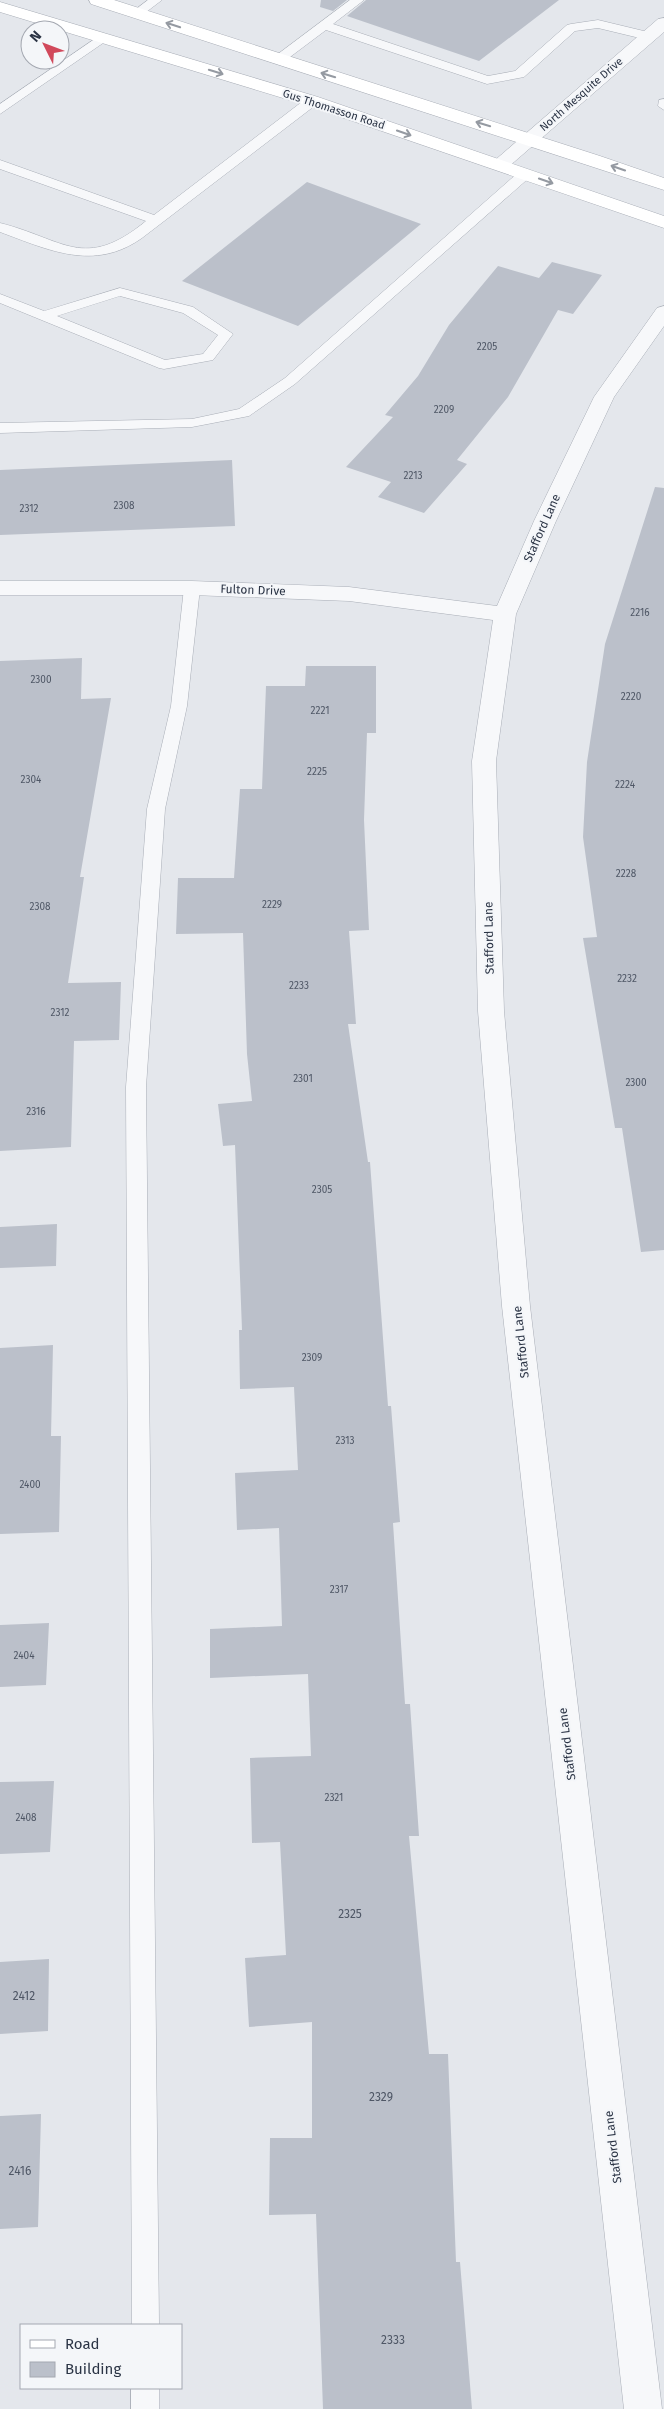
<svg xmlns="http://www.w3.org/2000/svg" width="664" height="2409" font-family="'Fira Sans',sans-serif">
<rect width="100%" height="100%" fill="#e4e7ec"/>
<!-- building -->
<path fill="#bbc0ca" d="M321,0H347L333,11L320,7Z
M366,0H559L479,61L347,16Z
M307,182L421,224L298,326L182,281Z
M552,262L602,275L573,314L558,310L508,397L457,460L467,464L424,513L378,497L391,482L346,467L393,417L385,415L418,376L449,325L498,266L539,278Z
M232,460L235,526L0,535V470Z
M655,487L664,488V1250L641,1252L622,1128H615L583,938L597,937L583,837L587,762L605,644Z
M82,658L81,699L111,698L80,877H84L68,983L121,982L119,1040L74,1041L71,1147L0,1151V661Z
M306,666H376V733H367L364,820L369,930L349,931L356,1024H348L368,1162H370L388,1406H391L400,1522L393,1523L405,1704H410L419,1836H409L429,2054H448L456,2262H460L472,2409H323L316,2214L269,2215L270,2138H312V2022L249,2027L245,1958L286,1955L280,1842L252,1843L250,1758L311,1756L308,1674L210,1678V1629L282,1626L279,1528L237,1530L235,1473L298,1470L294,1387L240,1389L239,1330H242L235,1145L223,1146L218,1104L252,1101L247,1054L243,933L176,934L178,878H234L240,789H262L266,686H305Z
M57,1224L56,1266L0,1268V1227Z
M53,1345L51,1436H61L59,1532L0,1534V1348Z
M49,1623L46,1685L0,1687V1625Z
M54,1781L50,1852L0,1854V1782Z
M49,1959L48,2031L0,2034V1962Z
M41,2114L38,2227L0,2229V2116Z"/>
<g fill="none" stroke-linecap="round" stroke-linejoin="round">
<defs>
<path id="service" d="M148,0H162L141,16H133L131,13Z
M350,0H364L333,24L488,76L515,71L567,25L571,24L598,20L652,33L654,36L648,40L598,28L575,31L524,77L487,84L326,30L282,63H274L272,60L274,57Z
M102,34L106,35L108,38L106,41L0,114V104Z
M312,97L318,101L317,104L142,238C94,272 49,250 0,232V223C64,239 84,272 146,221L0,169V160L154,215L307,98Z
M664,99V110L658,106L659,100Z
M525,170L530,171L532,174L530,177L295,384L249,416L192,427L0,433V423L192,419L239,409L285,378L520,171Z
M120,288L193,307L233,334L213,360L164,369L159,368L0,303V294L44,311ZM120,296L183,313L218,335L203,354L165,360L57,316Z
M192,583L198,584L200,588L187,706L165,809L146,1087L159,2325H132L126,1087L147,809L171,706L184,588L186,584Z
M131,2388H159V2409H131Z"/>
<path id="minor" d="M664,306V326L614,397L556,521L516,614L496,761L504,1011L530,1306L662,2409H624L502,1306L478,1011L472,761L493,620L349,601L192,595H0V581H192L349,587L497,606L534,521L594,397L657,308Z"/>
<path id="tertiary" d="M664,18V32L506,169H494L491,165L494,161L658,19Z"/>
<path id="secondary" d="M89,0H114L600,156L664,178V190L162,27L91,4Z
M0,2L318,97L664,216V228L306,105L0,12Z"/>
</defs>
<!-- service casing -->
<use href="#service" stroke="#a9aeb7" stroke-width="1"/>
<!-- minor casing -->
<use href="#minor" stroke="#a9aeb7" stroke-width="1"/>
<!-- tertiary casing -->
<use href="#tertiary" stroke="#a9aeb7" stroke-width="1"/>
<!-- secondary casing -->
<use href="#secondary" stroke="#a9aeb7" stroke-width="1"/>
<!-- service -->
<use href="#service" fill="#f7f8fa" fill-rule="evenodd"/>
<!-- minor -->
<use href="#minor" fill="#f7f8fa" fill-rule="evenodd"/>
<!-- tertiary -->
<use href="#tertiary" fill="#f7f8fa" fill-rule="evenodd"/>
<!-- secondary -->
<use href="#secondary" fill="#fff" fill-rule="evenodd"/>
</g>
<!-- one-way arrows -->
<defs><path id="oneway-shaft" d="M-6 0H5M1.5-3L5.5 0L1.5 3" fill="none" stroke-width="1.6" stroke-linecap="round" stroke-linejoin="round" transform="scale(1.25)"/></defs>
<g stroke="#959aa2">
<use href="#oneway-shaft" transform="translate(173 25) rotate(-162)"/>
<use href="#oneway-shaft" transform="translate(216 72) rotate(17)"/>
<use href="#oneway-shaft" transform="translate(328 75) rotate(-163)"/>
<use href="#oneway-shaft" transform="translate(483 124) rotate(-163)"/>
<use href="#oneway-shaft" transform="translate(404 133) rotate(19)"/>
<use href="#oneway-shaft" transform="translate(618 168) rotate(-161)"/>
<use href="#oneway-shaft" transform="translate(546 181) rotate(19)"/>
</g>
<g text-anchor="middle" stroke-width="4" stroke-linejoin="round" paint-order="stroke">
<!-- number labels -->
<g font-size="10" fill="#4f5766">
<text x="487" y="350">2205</text>
<text x="444" y="413">2209</text>
<text x="413" y="479">2213</text>
<text x="124" y="509">2308</text>
<text x="29" y="512">2312</text>
<text x="640" y="616">2216</text>
<text x="41" y="683">2300</text>
<text x="631" y="700">2220</text>
<text x="320" y="714">2221</text>
<text x="317" y="775">2225</text>
<text x="31" y="783">2304</text>
<text x="625" y="788">2224</text>
<text x="626" y="877">2228</text>
<text x="272" y="908">2229</text>
<text x="40" y="910">2308</text>
<text x="627" y="982">2232</text>
<text x="299" y="989">2233</text>
<text x="60" y="1016">2312</text>
<text x="303" y="1082">2301</text>
<text x="636" y="1086">2300</text>
<text x="36" y="1115">2316</text>
<text x="322" y="1193">2305</text>
<text x="312" y="1361">2309</text>
<text x="345" y="1444">2313</text>
<text x="30" y="1488">2400</text>
<text x="339" y="1593">2317</text>
<text x="24" y="1659">2404</text>
<text x="334" y="1801">2321</text>
<text x="26" y="1821">2408</text>
</g>
<!-- far-street labels -->
<g font-size="11" fill="#2b3445" stroke="#f4f6f9">
<text transform="translate(581 94) rotate(-41)" y="4">North Mesquite Drive</text>
<text transform="translate(334 109) rotate(18)" y="4">Gus Thomasson Road</text>
</g>
<!-- street labels -->
<g font-size="12" fill="#2b3445" stroke="#f4f6f9">
<text transform="translate(542 528) rotate(-66)" y="4">Stafford Lane</text>
<text transform="translate(253 590) rotate(2)" y="4">Fulton Drive</text>
<text transform="translate(489 938) rotate(-91)" y="4">Stafford Lane</text>
<text transform="translate(521 1342) rotate(-96)" y="4">Stafford Lane</text>
<text transform="translate(567 1744) rotate(-97)" y="4">Stafford Lane</text>
<text transform="translate(613 2147) rotate(-97)" y="4">Stafford Lane</text>
</g>
<!-- near-number labels -->
<g font-size="12" fill="#4f5766">
<text x="350" y="1918">2325</text>
<text x="24" y="2000">2412</text>
<text x="381" y="2101">2329</text>
<text x="20" y="2175">2416</text>
<text x="393" y="2344">2333</text>
</g>
</g>
<!-- legend -->
<rect x="20" y="2324" width="162" height="65" fill="#f4f6f9" stroke="#a4a8b1"/>
<rect x="30" y="2340" width="25" height="8" fill="#ffffff" stroke="#a4a8b1"/>
<text x="65" y="2349" font-size="15" fill="#2b3445">Road</text>
<rect x="30" y="2362" width="25" height="15" fill="#bbc0ca" stroke="#a4a8b1"/>
<text x="65" y="2374" font-size="15" fill="#2b3445">Building</text>
<!-- north arrow -->
<g transform="translate(45 45) rotate(312)"><circle r="24" fill="#f4f6f9" stroke="#a4a8b1"/>
<path d="M0-4L9 19L0 12L-9 19Z" fill="#d1495b"/>
<text y="-8" font-size="14" font-weight="bold" text-anchor="middle" fill="#2b3445">N</text>
</g>
</svg>
